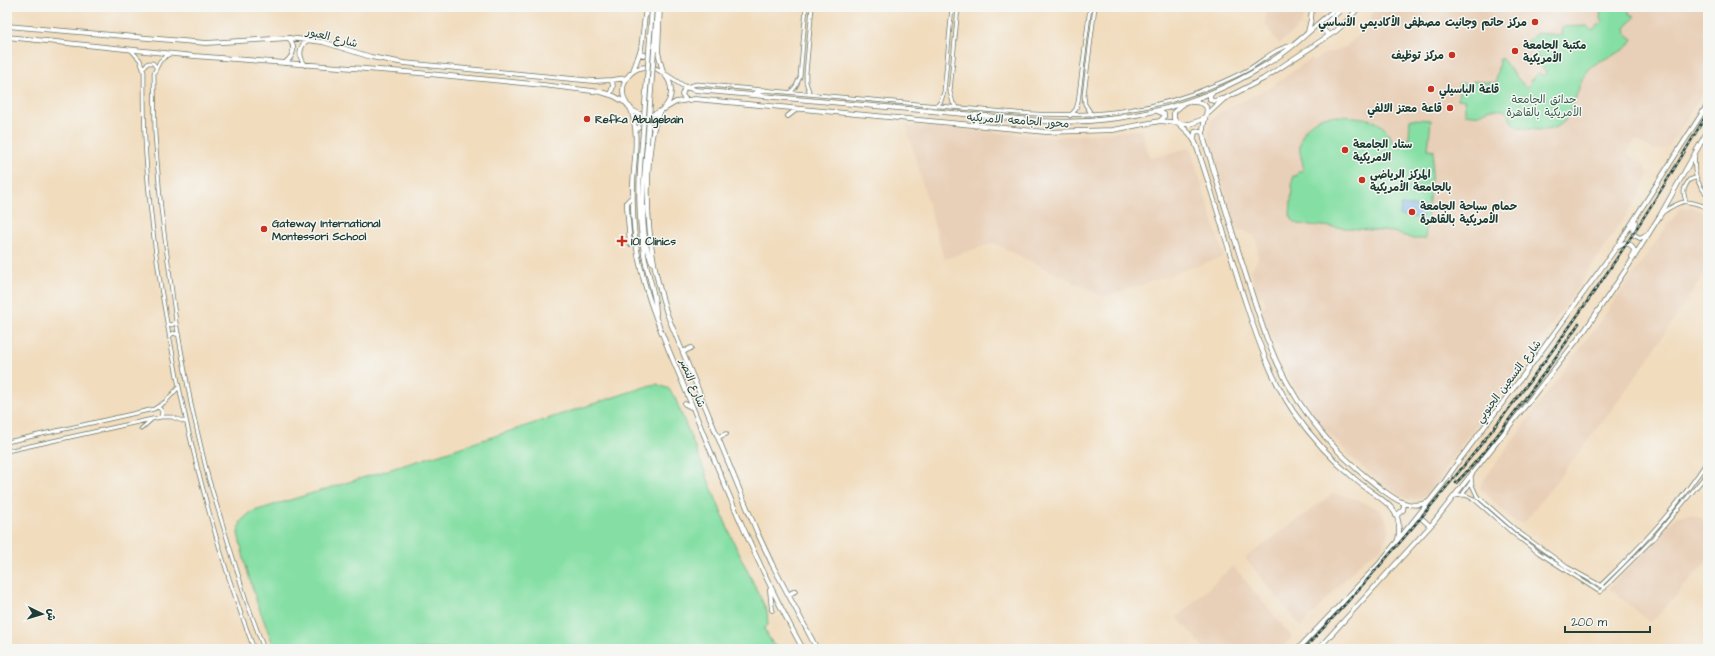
<svg xmlns="http://www.w3.org/2000/svg" width="1715" height="656" font-family="'Architects Daughter','Playpen Sans Arabic',sans-serif">
<rect width="100%" height="100%" fill="#f6f6f2"/>
<filter id="ink" filterUnits="userSpaceOnUse"><feTurbulence type="fractalNoise" baseFrequency=".025" numOctaves="2"/><feDisplacementMap in="SourceGraphic" scale="8" xChannelSelector="R" yChannelSelector="G"/><feConvolveMatrix kernelMatrix="1 2 1 2 8 2 1 2 1" color-interpolation-filters="sRGB"/></filter>
<filter id="wash" filterUnits="userSpaceOnUse"><feTurbulence type="fractalNoise" baseFrequency=".012" numOctaves="4" result="noise"/><feDisplacementMap in="SourceGraphic" scale="16" xChannelSelector="R" yChannelSelector="G"/><feGaussianBlur stdDeviation="0.9" result="paint"/><feColorMatrix in="noise" values="0 0 0 0 0 0 0 0 0 0 0 0 0 0 0 0 0 1.4 0 .05"/><feComposite in="paint" operator="in"/></filter>
<g filter="url(#wash)">
<rect width="100%" height="100%" fill="#f1dcbd"/>
<!-- built -->
<path fill="#e8cfb7" d="M1267,7H1305V10L1301,25L1279,44L1265,23Z
M1378,7H1708L1707,85L1704,87L1702,91L1703,92L1689,116L1670,145L1664,149L1654,150L1635,140L1627,154L1643,164L1648,173L1647,181L1639,194L1640,195L1543,338L1449,461L1444,469L1440,481L1429,494L1415,500L1407,499L1400,496L1375,478L1351,457L1317,420L1290,379L1276,350L1279,351L1281,350L1278,344L1276,345L1274,343L1261,307L1265,306L1266,304L1263,295L1258,296L1250,270L1255,264L1258,257L1257,244L1253,234L1251,235L1246,231L1237,229L1208,132L1210,122L1218,113L1271,87L1312,58L1314,61L1322,55L1345,47L1357,37L1367,25L1374,10Z
M906,125L1051,137L1141,130L1150,159L1190,147L1224,257L1104,297L993,243L944,259Z
M1691,207L1708,214V268L1646,362L1610,412L1524,523L1514,522L1480,488L1483,481L1613,303L1670,222L1680,209Z
M1334,493L1358,500L1380,510L1388,524V534L1381,549L1363,560L1301,627L1245,558Z
M1688,513L1703,519L1708,525V560L1651,623L1609,588L1676,517Z
M1233,566L1292,637L1280,649H1205L1177,617Z"/>
<!-- green -->
<path fill="#85dfa4" stroke="#528e6c" d="M1607,7H1626L1629,9V14L1634,15V18L1625,28L1626,34L1633,39C1626,55 1602,56 1589,69C1577,83 1577,103 1566,119C1557,131 1544,131 1530,129C1525,128 1519,128 1515,125C1509,121 1510,111 1502,110C1490,108 1489,109 1480,114C1477,117 1469,114 1465,114V100L1458,99L1459,83L1472,84L1473,81L1496,83L1499,60L1501,58L1526,88L1531,83L1530,81L1539,73L1543,76L1546,73L1540,65L1544,62L1540,57L1534,61L1533,59L1538,54L1527,42L1537,33L1561,35L1562,27L1587,26L1592,31L1602,22L1600,18L1601,10Z
M1329,116C1359,117 1386,114 1395,148L1406,145L1404,139L1409,138L1410,120L1412,119L1431,120L1428,149L1434,150L1425,239H1414L1393,232L1298,224L1293,221L1290,215L1293,176H1297L1298,171H1303C1304,164 1301,159 1300,152C1298,133 1311,118 1329,116Z
M657,384L669,389L675,398L733,541L767,611L768,625L764,629L774,646H779L783,649H275L257,603L245,563L238,533L241,521L251,512L440,454L651,385Z"/>
<!-- water -->
<path fill="#73b4e7" stroke="#49788e" d="M1401,205L1423,207L1422,218L1400,216Z"/>
</g>
<g filter="url(#ink)">
<g fill="none" stroke-linecap="round" stroke-linejoin="round">
<defs>
<path id="minor" d="M958,7L950,92L953,103L958,108
M131,50L140,60L144,72C144,101 144,129 146,157C150,216 158,276 169,334C188,442 215,547 254,649
M169,54L160,61L154,73L155,134L161,209L176,322L191,404L208,477L246,600L264,649
M143,68L148,63H153L156,67
M685,87L697,84L1017,113C1093,118 1152,113 1222,82C1231,78 1240,74 1249,69C1264,60 1276,47 1294,45
M791,92L796,86L800,77L806,7
M810,94L806,82V73L812,7
M937,106L941,101L944,92L952,7
M1092,115L1085,104L1084,95L1095,7
M1070,116L1076,109L1078,102L1090,7
M1695,154C1693,172 1696,183 1708,196
M1686,201C1682,192 1684,188 1689,180L1695,178
M1662,213C1682,199 1686,199 1708,208
M167,324L172,325L176,322
M169,337L173,333L179,335
M158,407L162,411L161,417
M141,429L152,419
M7,442L154,409L165,402L178,388
M7,451L161,417H172L185,422
M1471,475L1472,485L1477,496L1517,531L1567,567L1605,588
M1462,495L1471,482
M1455,496L1465,495L1474,499L1514,534L1539,553L1600,592L1653,539L1708,473
M1600,586C1640,548 1678,507 1708,460
M1324,649L1325,641"/>
<path id="major" d="M660,7L658,52L663,72
M7,26L206,43L289,38L323,42L371,57L404,63L594,81L612,80L627,78
M1308,32L1311,19L1312,7
M1330,35L1324,31V25L1344,7
M7,37L194,56L419,73L543,85L601,92L614,96L626,103
M649,51L652,7
M654,51L657,7
M640,54L648,56L657,53
M285,63C294,56 296,47 289,38
M305,65C298,56 299,47 308,39
M623 91a24 24 0 1 1 48 0a24 24 0 1 1-48 0Z
M633,71L641,49L646,7
M665,74L685,87L696,90L1042,121C1127,126 1212,103 1282,54C1302,40 1318,22 1338,7
M685,87L682,95L686,100
M1213,92L1210,96V100L1214,101L1222,99
M610,94L613,87L612,80
M753,94L764,90
M1191,102C1217,102 1203,116 1203,131C1203,140 1207,148 1209,155C1228,217 1246,279 1267,339C1289,397 1327,447 1376,485C1392,497 1407,511 1428,502
M1182,105L1174,112V119L1189,133L1195,142C1214,195 1228,250 1246,304C1258,341 1271,378 1293,411C1311,437 1332,460 1356,480C1367,490 1385,499 1393,510C1400,519 1400,529 1398,539
M630,107C640,133 634,158 633,185C632,213 634,241 641,269C651,313 671,354 688,396C723,482 758,568 803,649
M664,109L676,102L695,99L1046,132L1113,130L1160,121L1190,124L1201,120L1224,99L1263,79L1336,31L1346,22L1359,7
M661,111C652,126 651,144 649,161C645,213 651,265 667,314L757,532L772,564L817,649
M1157,111L1164,114V117L1160,121
M788,116L797,109
M975,126L976,115
M636,130L642,124H647L651,127
M1194,138L1195,132L1200,131L1203,133
M642,143C638,184 638,215 644,254C647,274 657,296 656,315
M647,144C644,175 638,234 652,262
M1635,222L1633,230L1634,235L1640,238L1646,235
M630,244L627,207V202L632,197
M1618,247L1625,243L1631,245L1634,250L1632,257
M683,352L691,348
M685,404L693,408
M718,437L726,434
M1418,515L1430,526
M1396,516L1403,510L1404,504
M770,590L772,610
M788,595L795,591
M1298,649L1379,564L1443,484L1460,459L1534,361L1616,248L1708,104
M1318,649L1433,523L1585,330L1629,265L1661,214L1708,130"/>
</defs>
<!-- minor casing -->
<use href="#minor" stroke="#687564" stroke-width="4.5"/>
<!-- major casing -->
<use href="#major" stroke="#687564" stroke-width="5.5"/>
<!-- minor -->
<use href="#minor" stroke="#fff" stroke-width="3"/>
<!-- major -->
<use href="#major" stroke="#fff" stroke-width="4"/>
<defs>
<path id="rail" d="M1456,483C1480,459 1500,432 1520,405C1541,378 1561,351 1579,323
M1304,649C1457,486 1596,306 1708,112"/>
</defs>
<!-- rail casing -->
<use href="#rail" stroke="#1f3d34" stroke-width="2.5"/>
<!-- rail -->
<use href="#rail" stroke="#f6f6f2" stroke-width="1" stroke-dasharray="3" stroke-linecap="butt"/>
<defs>
<path id="major-bridge" d="M642,143L649,51
M647,144L654,51"/>
</defs>
<!-- major-bridge casing -->
<use href="#major-bridge" stroke="#687564" stroke-width="5.5" stroke-linecap="butt"/>
<!-- major-bridge -->
<use href="#major-bridge" stroke="#fff" stroke-width="4"/>
</g>
</g>
<!-- markers -->
<g fill="#c8321e" stroke="#f6f6f2" stroke-width="1.5">
<circle cx="1535" cy="22" r="4"/>
<circle cx="1515" cy="51" r="4"/>
<circle cx="1452" cy="55" r="4"/>
<circle cx="1431" cy="89" r="4"/>
<circle cx="1450" cy="108" r="4"/>
<circle cx="587" cy="119" r="4"/>
<circle cx="1345" cy="150" r="4"/>
<circle cx="1362" cy="180" r="4"/>
<circle cx="1412" cy="212" r="4"/>
<circle cx="264" cy="229" r="4"/>
<path d="M620 235h4v4h4v4h-4v4h-4v-4h-4v-4h4z"/>
</g>
<g text-anchor="middle" stroke-width="3" stroke-linejoin="round" paint-order="stroke">
<!-- poi labels -->
<g font-size="11" font-weight="bold" fill="#1f3d34" stroke="#f6f6f2" text-anchor="start">
<text x="1527" y="26" text-anchor="end">مركز حاتم وجانيت مصطفى الأكاديمي الأساسي</text>
<text x="1523" y="49">مكتبة الجامعة<tspan x="1523" dy="13">الأمريكية</tspan></text>
<text x="1444" y="59" text-anchor="end">مركز توظيف</text>
<text x="1439" y="93">قاعة الباسيلي</text>
<text x="1442" y="112" text-anchor="end">قاعة معتز الالفي</text>
<text x="595" y="123">Refka Abulgebain</text>
<text x="1353" y="148">ستاد الجامعة<tspan x="1353" dy="13">الامريكية</tspan></text>
<text x="1370" y="178">المركز الرياضي<tspan x="1370" dy="13">بالجامعة الأمريكية</tspan></text>
<text x="1420" y="210">حمام سباحة الجامعة<tspan x="1420" dy="13">الأمريكية بالقاهرة</tspan></text>
<text x="272" y="227">Gateway International<tspan x="272" dy="13">Montessori School</tspan></text>
<text x="631" y="245">101 Clinics</text>
</g>
<!-- street labels -->
<g font-size="11" fill="#1f3d34" stroke="#f6f6f2">
<text transform="translate(332 37) rotate(14)" y="4">شارع العبور</text>
<text transform="translate(1018 120) rotate(4)" y="4">محور الجامعه الامريكيه</text>
<text transform="translate(1508 381) rotate(-53)" y="4">شارع التسعين الجنوبي</text>
<text transform="translate(693 383) rotate(68)" y="4">شارع النصر</text>
</g>
<!-- park labels -->
<g font-size="11" fill="#335d4a" stroke="#f6f6f2">
<text x="1544" y="103">حدائق الجامعة<tspan x="1544" dy="13">الأمريكية بالقاهرة</tspan></text>
</g>
</g>
<!-- margin -->
<rect width="1715" height="656" fill="none" stroke="#f6f6f2" stroke-width="24"/>
<!-- north arrow -->
<g transform="translate(42 614) rotate(95)" stroke="#f6f6f2" stroke-width="3" paint-order="stroke">
<path d="M0-3L7 15L0 10L-7 15Z" fill="#1f3d34"/>
<text y="-6" font-size="11" font-weight="bold" text-anchor="middle" fill="#1f3d34">ش</text>
</g>
<!-- scale -->
<path d="M1565 626v6h85v-6" fill="none" stroke="#1f3d34" stroke-width="2"/>
<text x="1571" y="626" font-size="12" fill="#1f3d34" stroke="#f6f6f2" stroke-width="3" paint-order="stroke">200 m</text>
</svg>
